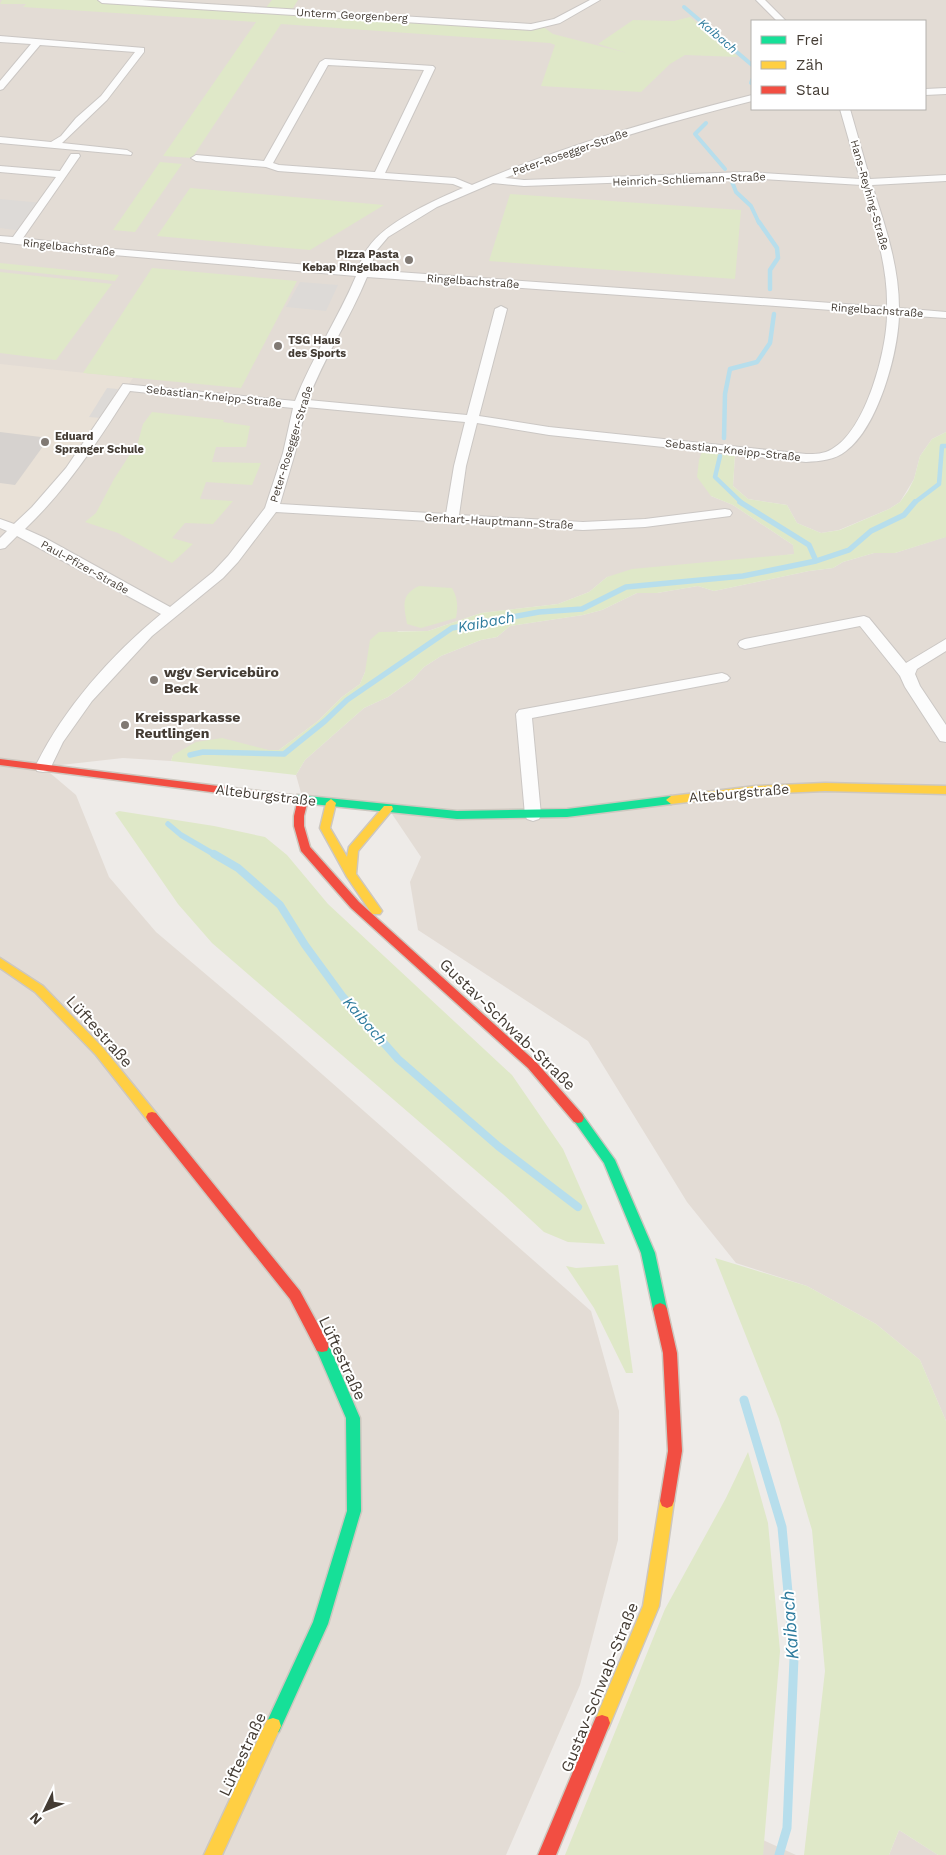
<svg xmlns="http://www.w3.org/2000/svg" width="946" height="1855" font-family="'Work Sans',sans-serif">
<rect width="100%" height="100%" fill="#eeebe8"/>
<!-- residential -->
<path fill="#e3dcd5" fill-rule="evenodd" d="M0,0H946V432L932,439L920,456L914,479L900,502L889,509L839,530L821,533L797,523L787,505L748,499L733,486L735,454L711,496L733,505L793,545L795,554L607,577L589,592L558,604L481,613L428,631H398L365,672L360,684L342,697L318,721L279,750L173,755L171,761L123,758L43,767L76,795L109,877L156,932L281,1038L591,1311L619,1411L618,1540L580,1685L506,1855H0ZM752,21H925V109H752Z
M946,527V1421L920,1360L876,1324L807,1286L736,1263L687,1202L588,1041L418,930L410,882L421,857L390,811L303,800L296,775L305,760L364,708L388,697L413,679L424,667L441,656L481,640L497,637L510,626L583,615L602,610L637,593H657L698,586L714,591L809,571L833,568L843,562L874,553H895L945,537Z
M899,1830L938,1855H889Z
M763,1840L796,1855H763Z"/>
<!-- education -->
<path fill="#e9e1d7" d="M0,364L133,378L95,434L17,530L0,523Z"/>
<!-- green -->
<path fill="#dfe8c8" d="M2,0H102L264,10L272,0H298L291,11L542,26L553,34L627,53L598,44L633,20L674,21L690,17L738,57L685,55L670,64L641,92L541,86L555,45L550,43L281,24L192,158L163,156L256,22L23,7L26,4H0Z
M160,162L182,164L135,232L113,230Z
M190,188L384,205L310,250L157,236Z
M510,194L741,210L735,279L489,261Z
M0,263L119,275L115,281L0,269Z
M152,268L297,281L241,388L83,373Z
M0,272L112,284L56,360L0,353Z
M152,412L224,420L223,422L250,426L246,447H216L212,462L261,463L252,485L206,482L200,499L233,501L213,524L185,523L172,538L193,544L172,563L118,533L85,522L96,513L114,479L138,442L143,424Z
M946,432V537L895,553H874L843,562L833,568L809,571L714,591L698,586L657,593H637L602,610L583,615L510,626L497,637L481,640L441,656L424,667L413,679L388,697L364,708L305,760L296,775L171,761L173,755L196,742L222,738L269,750H279L318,721L342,697L360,684L365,672L370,640L379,632L428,631L481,613L558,604L589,592L607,577L632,569L794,554L793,545L733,505L711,496L697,477L699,460L703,449L735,454L733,486L748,499L787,505L797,523L821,533L840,530L889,509L900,502L908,491L914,479L920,456L932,439Z
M419,586L452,588C458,598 458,607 456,618L421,628L407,624C404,606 400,595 419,586Z
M119,811L214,826L265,837L287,855L328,904L512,1075L563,1149L605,1244L568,1242L544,1232L503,1194L212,943L178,904L115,813Z
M715,1258L807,1286L876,1324L920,1360L946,1421V1855H938L899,1830L889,1855H804L825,1671L812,1530L779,1419Z
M618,1265L633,1373H626L594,1308L566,1266L576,1268Z
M748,1452L768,1523L780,1651L763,1855H565L665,1609L726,1498Z"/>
<!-- parking -->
<path fill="#dddad7" d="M0,199L43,203L23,231L0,228Z
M300,282L338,285L326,311L286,307Z
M107,388L118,389L101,418L89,417Z"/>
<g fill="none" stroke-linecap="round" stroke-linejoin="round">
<!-- stream-far4 -->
<path stroke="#b7deec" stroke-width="4" d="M684,7L752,65
M751,83L752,80
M706,123L695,134L725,169
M731,179L736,192L751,206L759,223"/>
<!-- stream-far3 -->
<path stroke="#b7deec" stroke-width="4.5" d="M759,222L777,248L778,258L770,270V289
M724,438L725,394L730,369L757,362L770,343L774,314
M720,456L715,477L742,503
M914,503L939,484L942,446H946"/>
<!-- stream-far2 -->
<path stroke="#b7deec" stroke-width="5.5" d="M740,502L809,545L816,561
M190,755L203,752L284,754L325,721L347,700L452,628L539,612L582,609L626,587L743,576L816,561L849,550L871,531L904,515L915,502
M168,824L181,835L217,856"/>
<!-- stream-far1 -->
<path stroke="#b7deec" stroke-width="8" d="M214,854L238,868L280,905L305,945L343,997L398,1059L498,1146L578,1207"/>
<!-- stream -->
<path stroke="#b7deec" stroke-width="9" d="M744,1400L782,1527L794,1658L787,1828L779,1855"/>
</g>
<!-- building -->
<path fill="#d6d2cf" d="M0,432L49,438L15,485L0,483Z"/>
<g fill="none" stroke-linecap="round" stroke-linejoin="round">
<defs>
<path id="street" d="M98,0H142L531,24L554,19L590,0H600L560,23L531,30L102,3Z
M756,0H765L786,21H777Z
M0,36L144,48V52L107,100L62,143L127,150L132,153L131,155L0,143V137L51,142L61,136L76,118L101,96L135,52L40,45L3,89L0,90V81L31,44L0,42Z
M325,59L433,66L435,68L385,173L455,178L472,185C562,146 657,119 752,95V101C668,122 585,146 505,178L524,180L746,172L860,179L840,109H850L870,179L946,175V181L872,185C885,225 899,266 899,308L946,312V318L899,315C898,354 878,427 846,451C835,460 820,461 806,462L549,435L477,423L466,466L459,515L583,522L645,519L725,509L730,510L732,513L730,516L645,527L583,530L276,512L238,562L223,578L152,636L92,701L63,742L49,771L43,772L37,771L35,767C63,709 111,655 161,614L17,536L5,548L0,549V538L7,531L0,528V519L14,524L32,507L66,468L123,384L295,401C312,357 338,319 356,276L102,254L0,242V236L13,237L56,177L0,172V166L60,171L71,154H79L80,156L23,238L102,248L358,269C361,262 363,254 368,248C385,222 435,200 463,188L453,184L278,171L266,167L196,161L191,158L196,155L264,161L320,62ZM328,65L424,70L375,172L279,165L273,163ZM746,178L862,185C874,224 888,266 887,307L369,270L377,250L388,237L437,207L493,183L524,186ZM367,277L887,314C887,350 866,430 832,449C824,454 815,454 806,454L549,427L479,416L507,309L501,306L495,309L467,415L308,400C324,357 350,319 367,277ZM130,391L293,408L283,453L265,508L228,556L213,572L170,607L45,538L25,529C68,488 98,441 130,391ZM306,407L465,422L454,466L446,514L280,504L295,453Z
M946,88V94L925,95V89Z
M864,616L869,618L906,663L946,639V651L917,669L915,674L920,686L946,725V742L940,741L905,687L900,676L860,626L745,649L740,647L738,644L740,641L745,639Z
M722,673L727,675L730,678L727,681L532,718L541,815L539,819L533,821L527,819L525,815L516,714L519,710Z"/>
<path id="fast" d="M297,795L457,811L567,809L671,796L676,800L671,804L567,817L457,819L293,802L292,799Z
M578,1113L582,1114L615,1160L655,1253L667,1309L665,1313L660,1315L655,1313L653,1309L641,1253L604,1163L572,1118L574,1114Z
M322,1340L327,1341L360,1418L361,1511L328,1624L279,1732L273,1734L267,1732L265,1726L313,1622L347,1511L346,1418L315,1346L317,1341Z"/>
<path id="slow" d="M825,783L946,786V794L825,791L756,794L671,804L666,800L671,796L756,786Z
M331,799L336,803L330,828L347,857L349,847L384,806H392L393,809L358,851L356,874L380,908L382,911L380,914H372L347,877L320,828L326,803Z
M0,958L43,986L104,1049L156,1113L158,1117L156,1121L152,1122L148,1121L96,1055L35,992L0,968Z
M667,1494L672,1496L674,1501L659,1606L608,1729L602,1731L596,1729L594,1723L643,1606L660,1501L662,1496Z
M273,1718L279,1720L281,1726L222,1855H204L267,1720Z"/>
<path id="jam" d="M0,759L307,797L308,800L304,816V826L310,847L359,902L536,1062L582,1114L584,1118L582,1122L578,1123L574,1122L528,1068L351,908L301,851L294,826V816L297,803L0,765Z
M152,1112L156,1113L300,1291L327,1341L329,1346L327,1351L322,1352L317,1351L290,1299L148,1121L146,1117L148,1113Z
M660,1303L665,1305L667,1309L677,1353L682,1451L674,1501L672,1506L667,1508L662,1506L660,1501L668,1451L663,1353L653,1309L655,1305Z
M602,1715L608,1717L610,1723L556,1855H538L596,1717Z"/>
</defs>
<!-- street casing -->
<use href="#street" stroke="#cbc7c4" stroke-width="2"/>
<!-- fast casing -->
<use href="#fast" stroke="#cdc7bf" stroke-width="3"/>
<!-- slow casing -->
<use href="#slow" stroke="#cdc7bf" stroke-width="3"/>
<!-- jam casing -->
<use href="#jam" stroke="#cdc7bf" stroke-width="3"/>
<!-- street -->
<use href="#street" fill="#fcfcfc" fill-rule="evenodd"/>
<!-- fast -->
<use href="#fast" fill="#16e098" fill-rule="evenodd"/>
<!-- slow -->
<use href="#slow" fill="#ffcf43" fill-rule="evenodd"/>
<!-- jam -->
<use href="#jam" fill="#f24e42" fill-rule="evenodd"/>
</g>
<!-- markers -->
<g fill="#807973" stroke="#fff" stroke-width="2">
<circle cx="409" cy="260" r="5"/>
<circle cx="278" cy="346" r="5"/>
<circle cx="45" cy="442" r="5"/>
<circle cx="154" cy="680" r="5"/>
<circle cx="125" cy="725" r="5"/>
</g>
<g text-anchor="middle" stroke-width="4" stroke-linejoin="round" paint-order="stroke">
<!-- far-street labels -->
<g font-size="11" fill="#443c34" stroke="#fff">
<text transform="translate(352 15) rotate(3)" y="4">Unterm Georgenberg</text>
<text transform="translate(570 152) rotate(-19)" y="4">Peter-Rosegger-Straße</text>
<text transform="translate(689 179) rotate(-2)" y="4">Heinrich-Schliemann-Straße</text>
<text transform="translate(870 195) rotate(74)" y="4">Hans-Reyhing-Straße</text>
<text transform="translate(69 247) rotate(6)" y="4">Ringelbachstraße</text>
<text transform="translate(473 281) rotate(4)" y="4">Ringelbachstraße</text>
<text transform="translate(877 310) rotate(4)" y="4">Ringelbachstraße</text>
<text transform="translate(214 396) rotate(6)" y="4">Sebastian-Kneipp-Straße</text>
<text transform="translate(291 444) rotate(-73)" y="4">Peter-Rosegger-Straße</text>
<text transform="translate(733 450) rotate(6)" y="4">Sebastian-Kneipp-Straße</text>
<text transform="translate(499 521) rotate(3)" y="4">Gerhart-Hauptmann-Straße</text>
<text transform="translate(85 567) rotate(29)" y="4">Paul-Pfizer-Straße</text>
</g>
<!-- far-poi labels -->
<g font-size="11" font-weight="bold" fill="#443c34" stroke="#fff" text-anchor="start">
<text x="399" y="258" text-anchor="end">Pizza Pasta<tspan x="399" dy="13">Kebap Ringelbach</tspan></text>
<text x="288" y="344">TSG Haus<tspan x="288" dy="13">des Sports</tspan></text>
<text x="55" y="440">Eduard<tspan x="55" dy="13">Spranger Schule</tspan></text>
</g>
<!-- far-water labels -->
<g font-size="12" font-style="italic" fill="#2d7b9d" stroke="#fff">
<text transform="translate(718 36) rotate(40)" y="4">Kaibach</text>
</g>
<!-- poi labels -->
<g font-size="14" font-weight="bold" fill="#443c34" stroke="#fff" text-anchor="start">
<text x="164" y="677">wgv Servicebüro<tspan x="164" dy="16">Beck</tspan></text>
<text x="135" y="722">Kreissparkasse<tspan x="135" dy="16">Reutlingen</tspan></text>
</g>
<!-- street labels -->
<g font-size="14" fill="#443c34" stroke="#fff">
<text transform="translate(739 793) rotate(-5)" y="5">Alteburgstraße</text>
<text transform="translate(266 795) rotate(7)" y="5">Alteburgstraße</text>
</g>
<!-- water labels -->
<g font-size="15" font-style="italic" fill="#2d7b9d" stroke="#fff">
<text transform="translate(486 622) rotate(-11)" y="5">Kaibach</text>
<text transform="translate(365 1021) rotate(49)" y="5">Kaibach</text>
</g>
<!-- near-street labels -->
<g font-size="16" fill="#443c34" stroke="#fff">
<text transform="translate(508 1024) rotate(44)" y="6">Gustav-Schwab-Straße</text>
<text transform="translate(100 1031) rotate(48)" y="6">Lüftestraße</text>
<text transform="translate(343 1358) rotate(65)" y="6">Lüftestraße</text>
<text transform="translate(599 1687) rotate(-68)" y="6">Gustav-Schwab-Straße</text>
<text transform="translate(242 1754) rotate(-65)" y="6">Lüftestraße</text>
</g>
<!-- near-water labels -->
<g font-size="18" font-style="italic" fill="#2d7b9d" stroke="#fff">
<text transform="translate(790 1625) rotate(-94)" y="6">Kaibach</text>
</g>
</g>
<!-- legend -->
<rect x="751" y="20" width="175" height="90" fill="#ffffff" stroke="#b4b1ae"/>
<rect x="761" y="36" width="25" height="8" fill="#16e098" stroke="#b4b1ae"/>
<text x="796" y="45" font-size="15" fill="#443c34">Frei</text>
<rect x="761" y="61" width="25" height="8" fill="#ffcf43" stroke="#b4b1ae"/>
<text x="796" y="70" font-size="15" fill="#443c34">Zäh</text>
<rect x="761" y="86" width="25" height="8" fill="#f24e42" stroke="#b4b1ae"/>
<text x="796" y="95" font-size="15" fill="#443c34">Stau</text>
<!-- north arrow -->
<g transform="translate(45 1810) rotate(227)" stroke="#ffffff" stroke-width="4" paint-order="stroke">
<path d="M0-4L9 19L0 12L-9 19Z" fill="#443c34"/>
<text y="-8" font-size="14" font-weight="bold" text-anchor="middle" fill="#443c34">N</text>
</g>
</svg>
